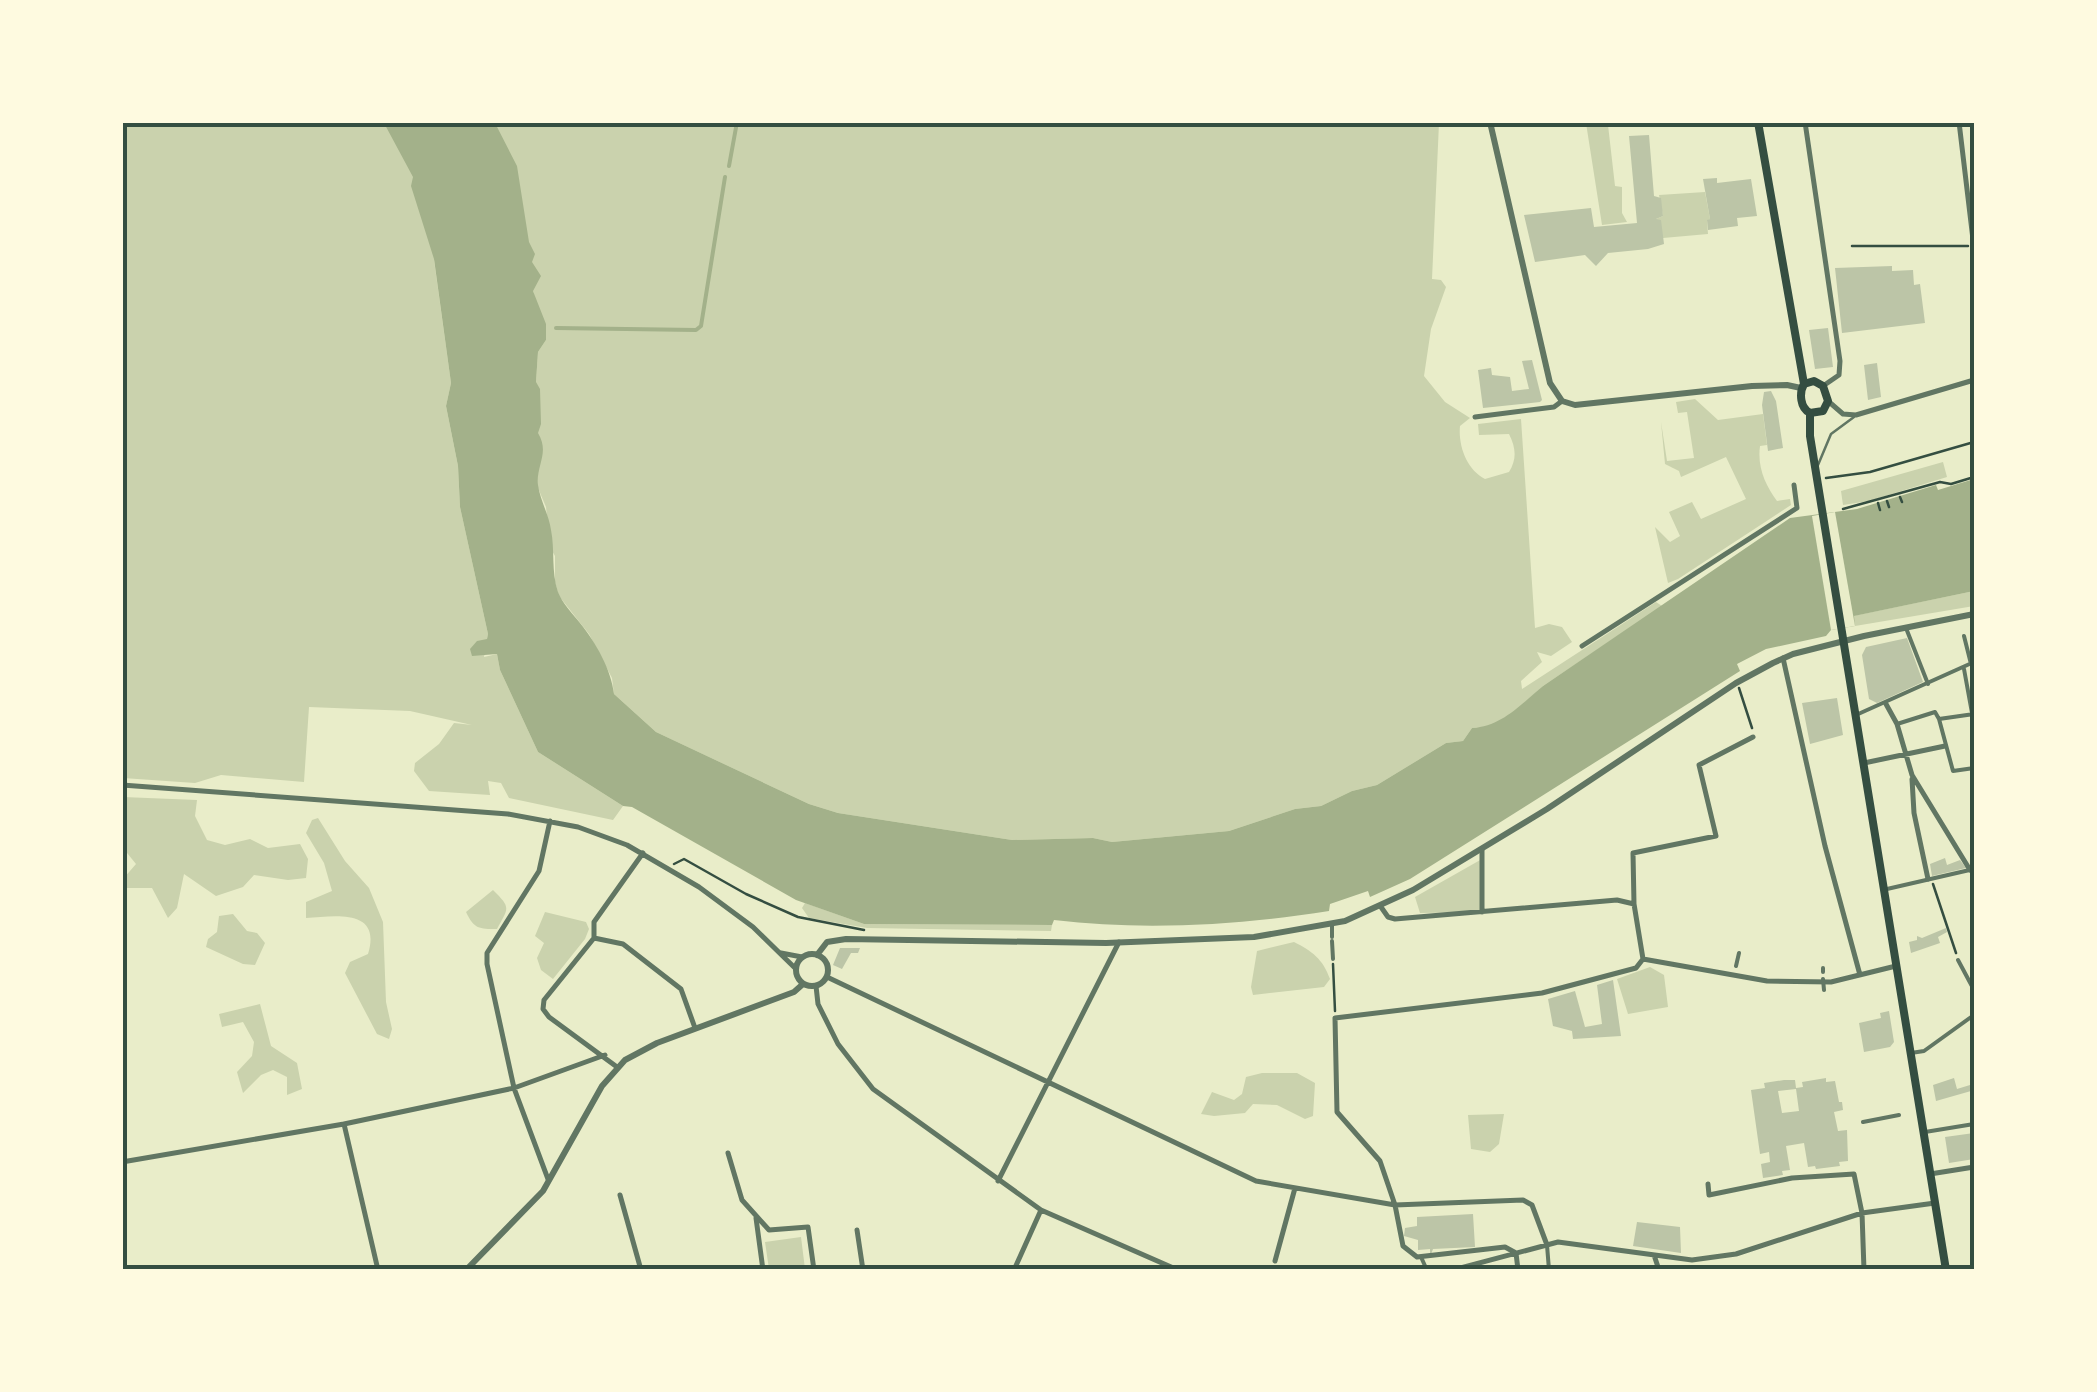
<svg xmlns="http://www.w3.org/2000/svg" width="2097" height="1392" font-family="'Fira Sans Condensed',sans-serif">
<rect width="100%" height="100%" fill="#e9edc9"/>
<!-- green -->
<path fill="#cad2ad" d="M122,123H1439L1432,279L1441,280L1446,287L1431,329L1424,376L1445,402L1470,418L1460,426C1458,446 1467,470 1485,479L1509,472C1517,459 1516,448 1509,434L1479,435L1478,424L1521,419L1535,628L1549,624L1562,627L1572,642L1551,656L1537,652L1542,662L1521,681L1522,689L1656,602L1662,606L1543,686L1512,714L1488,727L1472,728L1463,741L1446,743L1377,785L1352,791L1321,806L1295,809L1229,831L1112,842L1093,838L1012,840L838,813L809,804L656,732L614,694L612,678L589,634L559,596L555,582V556L550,547L546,507L538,488L536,382L538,352L546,340L533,291L434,260L451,383L446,406L458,466L460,507L488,634L484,657L497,654L500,670L538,752L623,806L613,820L509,798L501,783L488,781L490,795L429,791L414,771L415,763L439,744L454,723L472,725L410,711L309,707L304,782L221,775L195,783L123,778Z
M1586,123L1608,125L1615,186L1622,187V213L1627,222L1602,225Z
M1705,192L1710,219L1707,221L1708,234L1663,238L1656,219L1663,216L1659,195Z
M1695,399L1718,420L1763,414L1767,445L1760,446C1757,468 1766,486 1777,501L1790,499L1791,505L1678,579L1668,583L1655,527L1670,542L1680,536L1669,512L1692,502L1701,519L1746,499L1726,457L1681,477L1679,471L1665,464L1661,422L1667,461L1694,458L1687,412L1678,413L1676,402Z
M1943,462L1947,477L1869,501L1843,505L1841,491Z
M1974,591V606L1855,626L1853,616Z
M123,797L197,800L195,816L207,840L225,845L250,839L268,848L300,844L308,859L306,878L288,880L254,875L243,887L216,896L184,874L177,908L168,918L152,888H123V879L136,864L123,848Z
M318,818L345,861L369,888L383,922L386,1002L392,1029L389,1039L377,1034L345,973L350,962L368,954C382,908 335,916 306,918V902L332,891L324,863L306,833L312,820Z
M1482,859V912L1420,913L1415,897Z
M493,890C511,908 509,907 497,929C479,929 474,929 466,912Z
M805,903L864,924L1052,925L1051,931L867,928L809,918L802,908Z
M545,912L586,922L589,929L585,939L553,979L541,970L537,958L544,943L535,936Z
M233,914L247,931L257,933L265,943L255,965L243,964L206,947L208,939L217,932L219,916Z
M1294,942C1312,951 1323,959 1330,979L1324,987L1253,995L1251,987L1257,951Z
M1650,967L1664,975L1668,1007L1628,1014L1617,979Z
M260,1004L271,1046L297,1063L302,1089L287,1095V1077L273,1070L261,1075L243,1093L237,1072L252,1056L254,1042L243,1022L222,1027L219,1014Z
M1262,1073H1297L1315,1083L1313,1116L1305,1119L1277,1105L1253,1104L1245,1113L1214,1116L1201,1114L1212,1092L1234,1100L1242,1094L1246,1077Z
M1504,1114L1499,1144L1490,1152L1471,1149L1468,1115Z
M801,1237L805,1269H769L765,1242Z"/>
<!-- water -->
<path fill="#a3b18a" d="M384,123H495L517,166L529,242L535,254L532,262L541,276L533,291L546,324V340L538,352L536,382L540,389L541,424L538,433C550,453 536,465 538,485C540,500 549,515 551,530C555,549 551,572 558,592C562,603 573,614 580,623C596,643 611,669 614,694L656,732L809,804L838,813L1012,840L1093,838L1112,842L1229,831L1295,809L1321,806L1352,791L1377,785L1446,743L1463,741L1472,728C1502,726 1520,705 1543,686L1790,518L1857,509L1936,485L1938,490L1974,479V591L1854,616L1855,626L1831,630L1826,636L1766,649L1737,664L1740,671L1410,879L1370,897L1368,891L1330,904L1329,911C1239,925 1145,931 1054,920L1052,925L864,924L796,900L632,807L623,806L538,752L500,670L497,654L472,656L470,649L477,641L487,639L488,634L460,507L458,466L446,406L451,383L434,259L411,186L413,177Z"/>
<!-- pier -->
<path fill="#e9edc9" d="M1835,512L1855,626L1831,630L1812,516Z"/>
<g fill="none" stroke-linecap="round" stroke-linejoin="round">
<!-- stream -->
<path stroke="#a3b18a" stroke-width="4" d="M729,166L737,122
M556,328L696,330L701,326L725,177"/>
</g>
<!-- building -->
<path fill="#bcc5a7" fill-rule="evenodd" d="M1649,135L1654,196L1661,198L1663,216L1656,219L1661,220L1664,244L1648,249L1608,253L1596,266L1585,255L1535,262L1524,215L1591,208L1594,227L1637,223L1629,136Z
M1717,178V183L1751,179L1757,216L1737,218L1738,226L1708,230L1707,220L1710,219L1703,179Z
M1892,266V271L1913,270L1914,285L1920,284L1925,323L1842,333L1835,268Z
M1828,328L1833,367L1815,369L1809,330Z
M1532,360L1542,400L1540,402L1483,408L1478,370L1491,368L1492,375L1510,377L1512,391L1529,389L1522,361Z
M1877,363L1881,397L1868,400L1864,365Z
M1771,391L1776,401L1783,448L1768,451L1762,405L1764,392Z
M1907,638L1923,682L1877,703L1869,699L1862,655L1866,647Z
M1837,698L1843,735L1810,744L1802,703Z
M1945,858L1947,865L1960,860L1966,868L1932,876L1930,864Z
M1946,928L1947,932L1938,937L1940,943L1911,953L1909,942L1917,940V936L1922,938Z
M840,948H860L858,953H851L842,969L833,965Z
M1613,980L1621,1036L1573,1039L1572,1031L1553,1026L1548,999L1575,991L1585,1027L1602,1024L1597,985Z
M1889,1011L1894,1042L1890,1047L1864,1052L1859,1023L1881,1018L1880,1013Z
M1826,1078V1082L1835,1081L1839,1102H1842L1843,1110L1834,1112L1838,1131L1847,1130L1848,1161L1839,1162L1840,1166L1816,1169L1815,1166L1808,1167L1804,1143L1786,1146L1790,1170L1782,1171L1783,1175L1763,1178L1761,1164L1770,1162L1769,1152L1760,1154L1751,1090L1765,1088L1764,1083L1784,1080H1795L1796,1088L1803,1087L1802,1082ZM1796,1089L1799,1111L1782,1113L1778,1091Z
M1954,1078L1957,1089L1970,1085L1971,1091L1936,1101L1933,1085Z
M1974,1133V1159L1949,1163L1945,1137Z
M1473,1214L1475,1247L1433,1249L1430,1257V1249L1418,1250V1240L1404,1236L1405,1228L1417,1226V1217Z
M1637,1222L1680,1227L1681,1253L1633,1246Z"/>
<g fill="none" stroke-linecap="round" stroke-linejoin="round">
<!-- path -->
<path stroke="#344e41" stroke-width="2.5" d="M1852,246H1968
M1826,478L1870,472L1974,442
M1900,497L1902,502
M1887,501L1889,507
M1878,503L1880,510
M1843,509L1940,482L1951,484L1974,477
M1739,688L1752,728
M674,864L684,859L746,894L798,917L864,930
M1933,884L1956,953
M1333,964L1335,1011"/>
<!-- service -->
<path stroke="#617663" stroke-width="2.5" d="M1818,465L1831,434L1854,417"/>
<!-- pedestrian -->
<path stroke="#617663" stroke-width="4" d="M1906,628L1928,684
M1964,636L1971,664
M1964,669L1972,713
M1856,715L1974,662
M1939,719L1953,771L1974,768
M1897,724L1935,712L1939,719L1974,714
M1887,889L1974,869
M1332,925V937
M1332,941L1333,959
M1958,960L1974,990
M1736,966L1739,953
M1823,968V972
M1823,979L1824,990
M1911,1053L1924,1051L1974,1015
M1863,1122L1899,1115
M1925,1132L1974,1124
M1547,1245L1549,1270
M1421,1257L1426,1268"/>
<!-- minor -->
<path stroke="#617663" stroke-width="5" d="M1805,122L1840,361L1839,375L1823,386
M1959,122L1974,248
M1828,401L1843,414L1856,415L1974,380
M1475,417L1554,407L1562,401
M1582,646L1797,508L1794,485
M1783,658L1825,846L1860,975
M1886,704L1897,724L1912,775L1970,870
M1864,763L1945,746
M1912,779L1914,813L1928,879
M122,785L508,814L578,827L627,845L699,887L753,927L796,969
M1634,904L1633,853L1716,836L1699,765L1753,737
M1381,907L1388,917L1395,919L1617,900L1634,904L1643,959L1767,981L1831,982L1896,966
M1482,912V850
M594,938L623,944L681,989L695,1028
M781,953L802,957
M827,977L1256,1181L1395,1205L1523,1200L1532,1205L1547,1245
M816,986L818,1004L838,1044L873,1089L1041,1210L1178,1270
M617,1067L549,1017L543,1009L544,1000L594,938V922L643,853
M344,1124L378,1270
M728,1153L742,1200L769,1230L808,1227L814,1270
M122,1162L344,1124L514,1088L605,1055
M1930,1174L1974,1167
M548,1179L514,1088L487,964V953L539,871L550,821
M998,1181L1119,942
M1708,1184L1709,1195L1792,1178L1854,1174L1862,1213L1864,1270
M620,1195L641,1270
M756,1218L763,1270
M857,1230L863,1270
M1516,1253L1505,1247L1417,1257L1403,1246L1395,1205L1380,1161L1337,1112L1335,1018L1542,993L1636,968L1643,959
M1516,1253L1518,1270
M1654,1255L1659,1270
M1275,1261L1295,1188
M1014,1270L1041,1210
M1453,1270L1558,1242L1692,1260L1736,1254L1862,1213L1935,1203"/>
<!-- tertiary -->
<path stroke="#617663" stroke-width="6" d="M1490,122L1550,383L1562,401L1575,405L1752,386L1787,385L1801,388
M796 970a16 16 0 1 1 32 0a16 16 0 1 1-32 0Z
M817,955L827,942L846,939L1106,943L1254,937L1345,921L1413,890L1547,809L1736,683L1773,663L1793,654L1864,636L1974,614
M466,1270L543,1191L602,1086L625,1060L657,1043L794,992L803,984"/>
<!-- secondary -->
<path stroke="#344e41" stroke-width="8" d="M1758,122L1804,384C1799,393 1800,408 1810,413L1823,411L1828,401L1823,386L1814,381L1804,384
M1810,413V436L1946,1270"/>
</g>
<!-- border -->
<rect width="2097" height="1392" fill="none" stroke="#fefae0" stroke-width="250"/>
<rect x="125" y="125" width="1847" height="1142" fill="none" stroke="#344e41" stroke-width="4"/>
</svg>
